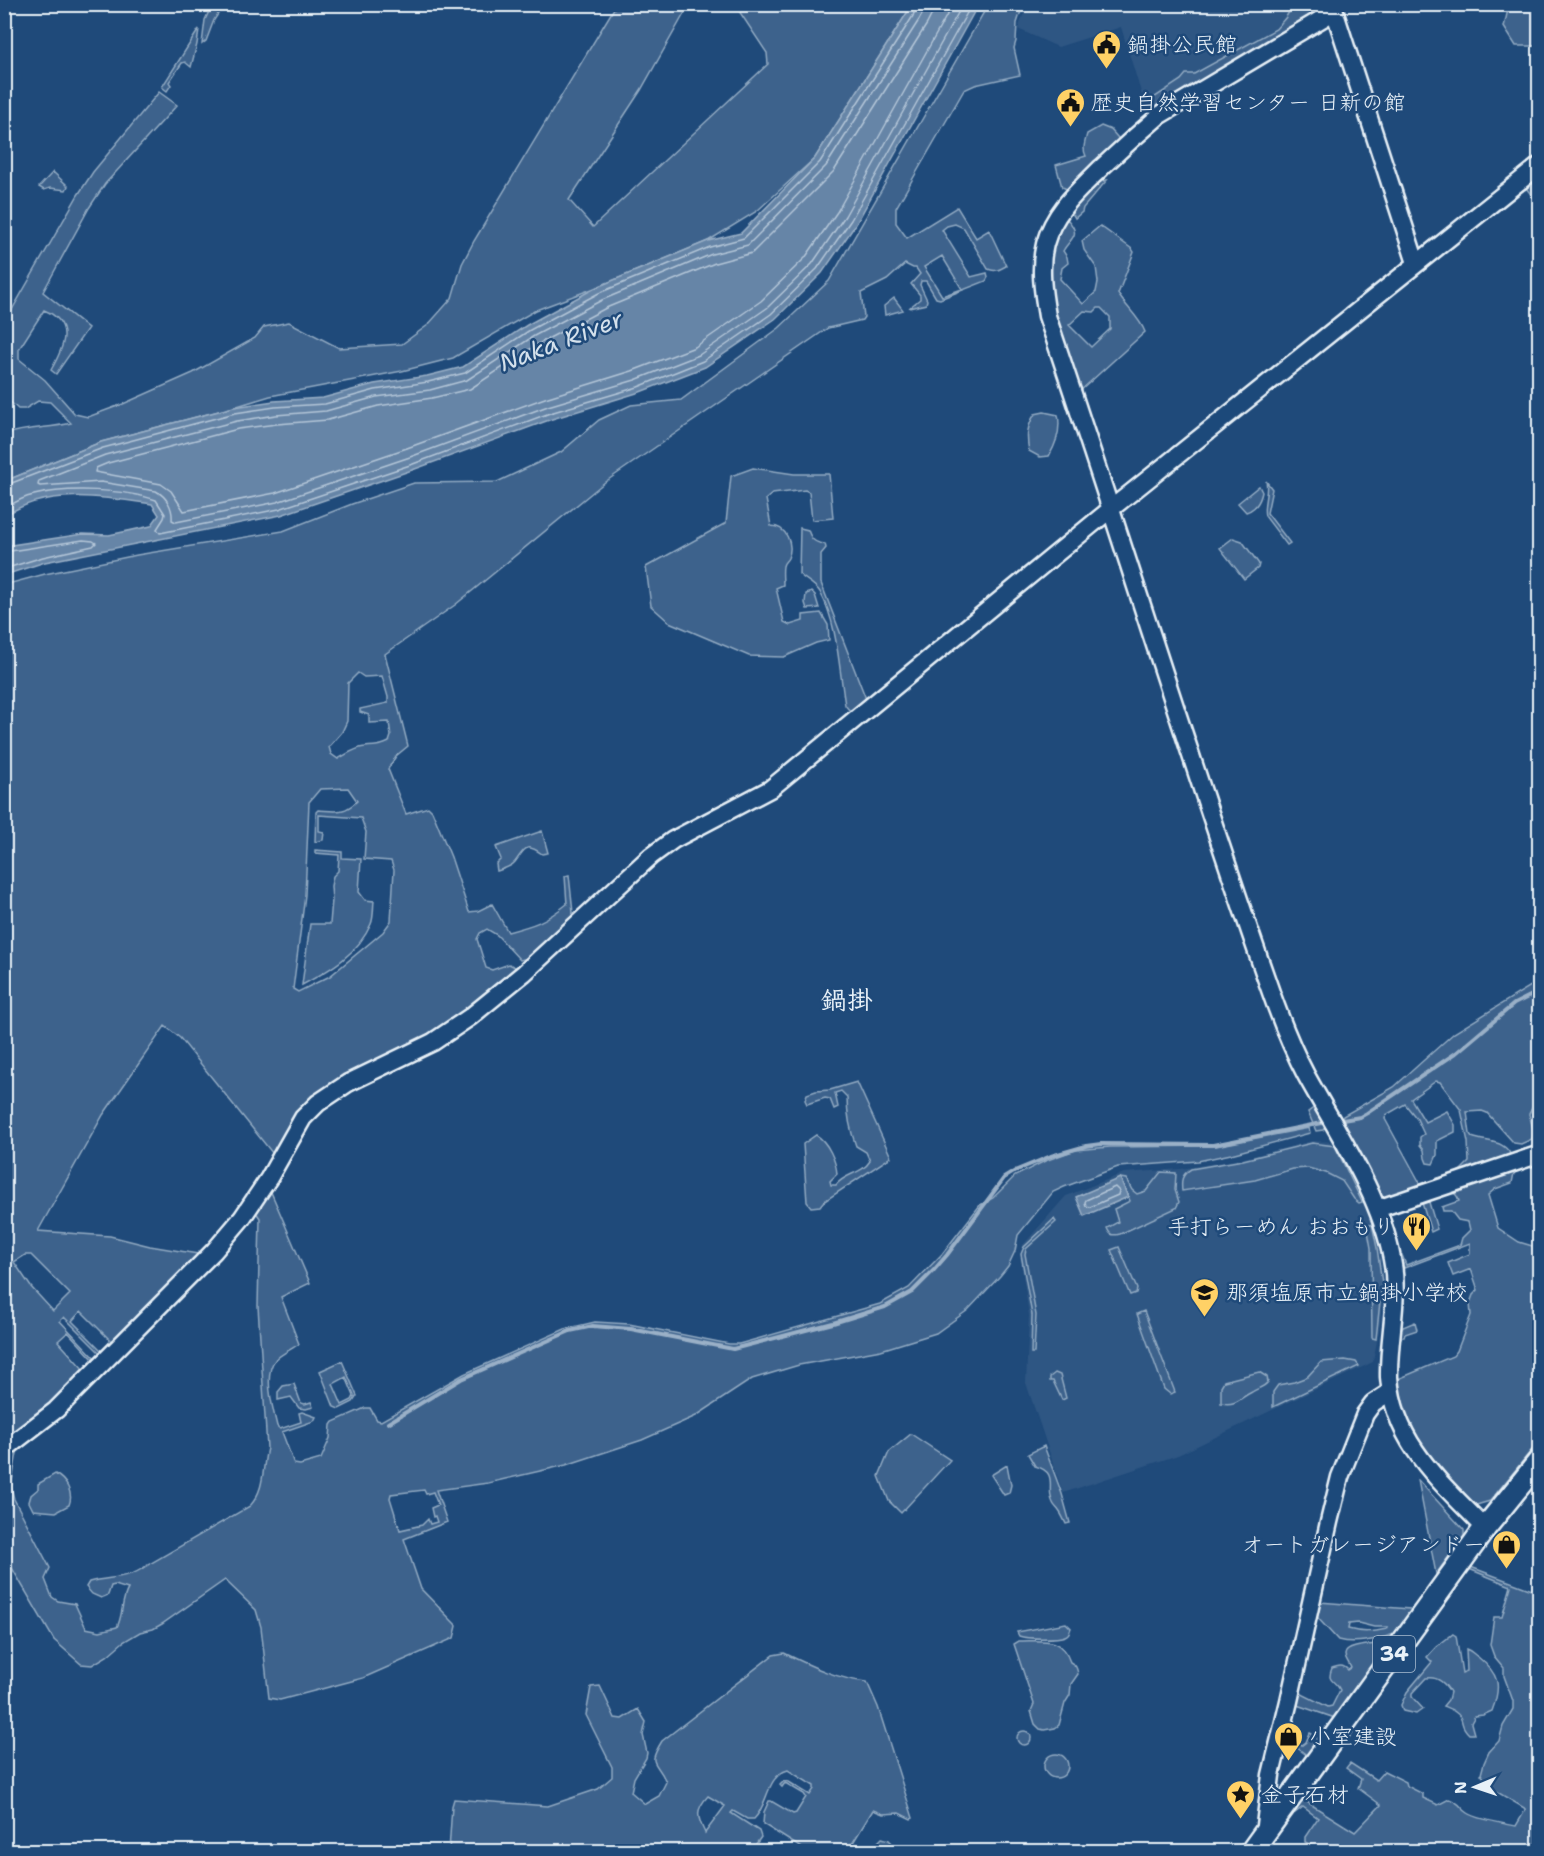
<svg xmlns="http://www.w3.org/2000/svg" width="1544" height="1856" font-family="'Shantell Sans','Klee One',sans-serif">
<rect width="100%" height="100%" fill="#1f4a7a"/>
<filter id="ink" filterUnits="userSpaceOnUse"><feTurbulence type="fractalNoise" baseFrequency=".0167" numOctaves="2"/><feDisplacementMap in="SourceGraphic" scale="12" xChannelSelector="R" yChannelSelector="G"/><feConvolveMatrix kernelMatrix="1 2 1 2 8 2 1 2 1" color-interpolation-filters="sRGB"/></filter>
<g filter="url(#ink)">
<!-- built -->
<path fill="#2e5683" d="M1027,5H1324L1323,14L1152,114L1147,112L1121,27L1058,47L1018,29Z
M1312,1141L1335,1142L1372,1217L1380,1247L1383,1284L1381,1320L1373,1362L1178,1455L1063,1493L1026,1383L1029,1315L1020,1256L1023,1245L1066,1196L1124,1173L1181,1169L1241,1159Z"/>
<!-- green -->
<path fill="#3c628c" stroke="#92aac2" stroke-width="1.5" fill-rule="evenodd" d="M212,5H224L214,20L206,41L202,44L205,20Z
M616,5H689L641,90L569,200L593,227L768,64L767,53L735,5H912L815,158L757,211L708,241L600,286L536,310L453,358L402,371L270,396L234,407L101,442L5,481V435C26,426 49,429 71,423L50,402L38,401L25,409H18L5,397V322L78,195L93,172L159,92L177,105L105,184L89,208L43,292L88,328L56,374L51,370C64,347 75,323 44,310L19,349V359L45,380L75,414L88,417L123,404L193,373L255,338L264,327L289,322L339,348L402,344L428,325L452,298L462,264L474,241Z
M988,5H1023L1017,23L1016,41L1014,48L1020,75L975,85L964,90L896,208V223L907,238L957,207L976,238L989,230L1006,266C999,270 995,272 988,269L964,228L955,224L947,226L942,230L971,277L987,273L988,277L986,281L940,299L936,298L926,281H921L920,285L927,300L926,304L909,308L920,299V295L911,284L920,274L916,268H913L905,264L887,280L861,293L864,317L862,320L828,328L605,482L455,605L385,654L408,746L396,756L388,769L406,814L428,807L432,811L451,857L469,912L478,911L492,904L508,932C534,925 545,922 567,904L565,876L569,875L573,913L571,918L528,958L520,960L497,935L487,929L480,933L477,939L486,968L492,970L509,964L515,967L517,972L471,1013L347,1080L273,1154L180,1038L165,1026L103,1115L38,1231L110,1236L150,1246L204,1255L101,1354L64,1317L60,1321L96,1359L18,1447L11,1487L14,1499L50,1568L45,1579L52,1597L58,1601L75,1604L86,1628L100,1631L117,1627C123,1616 121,1601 128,1589L115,1585L111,1586L108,1595L101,1598L92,1594L86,1587L89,1582C109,1576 128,1580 146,1566L250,1506C265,1489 262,1470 267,1448L258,1306L260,1218L253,1208L266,1188L271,1192L310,1283L281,1297L299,1344C292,1349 281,1354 275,1360C263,1374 273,1410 277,1426L280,1429L301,1422L299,1413L302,1412L316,1417L314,1421L282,1432L294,1464L300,1465L321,1459L330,1438L331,1425L333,1422L365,1408H370L377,1420L381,1421L464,1374L565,1329L595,1322L629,1324L729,1344H739L880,1304L909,1288L942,1254L980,1205L993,1198L1015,1176L1045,1161L1075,1150L1110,1147L1216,1146L1309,1128L1310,1133L1231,1154L1198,1161L1118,1167L1064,1187L1053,1192L1018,1235L1015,1251L1008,1266L1000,1276L968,1310L936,1333L881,1350L799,1365L752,1379L696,1416L642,1440L566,1465L488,1483L436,1490L447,1522L404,1539L421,1589L457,1626L454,1638L363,1678L280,1700L269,1698L261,1627L256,1610L225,1580L162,1624L153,1629L140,1632L123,1642L107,1656L92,1665L81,1664L54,1640L5,1556L4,585L45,574L137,555L283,531L352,504L414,483L497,482L561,452L599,420L631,405L681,400L779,328L829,281ZM942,256L962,289L942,296L924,267ZM358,673L364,677L382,676L388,697V703L360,709V712L369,715V723L389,722L391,736L389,742C377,748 376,745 365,747C355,748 347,754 338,759L331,754L329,747L342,732L347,721L348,683ZM348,788L357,801C344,814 336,811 318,810L316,812L315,842L323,840L324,832L319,831V815L361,818L366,832L364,859L391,861L394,870L391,921L383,932L330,976L298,992L293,989L305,895L309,802L320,789ZM25,1255H31L70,1294L53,1311L31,1287L14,1262ZM81,1311L113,1343L103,1352L72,1321ZM68,1332L94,1360L84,1370L58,1341ZM424,1490L426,1494L433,1492L438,1505L431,1508L433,1517L435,1516L437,1522L430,1524L428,1519L422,1525L400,1530L390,1498L391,1494Z
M1293,5H1322L1321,13L1152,113L1148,111L1146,103L1181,80L1186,74H1194L1276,29L1286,17Z
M1509,5H1539V46H1516L1504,27Z
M199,29L197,44L191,67L185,62L182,63L169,82L171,85L167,91L162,87Z
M1101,126L1111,130L1118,138V144L1104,159L1095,162L1067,189L1062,187L1056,165L1086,156C1082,149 1085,142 1087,134Z
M53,172L68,186L66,190L50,188L44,190L39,187Z
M1539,172V205L1523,184Z
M1107,180L1083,208L1082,212L1075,218L1072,213L1073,209C1082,200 1093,182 1107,180Z
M1068,220C1082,236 1070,238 1063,251L1067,257L1068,263L1062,268L1060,279L1083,304L1096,292L1098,282L1096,267L1084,250L1082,241L1100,226L1132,249L1134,252L1118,294C1126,307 1140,318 1145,332L1079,392L1050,313V243L1062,221ZM1098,308H1101L1110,317V329L1091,347L1069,325L1084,311L1094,312Z
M894,298L903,310L885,315L884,306Z
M1044,412L1058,415C1061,429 1056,444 1049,456L1040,457L1029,451C1026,436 1027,426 1035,414Z
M753,468L794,474H829L833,518L812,520L809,492L805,490L772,494L766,499L771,526C786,526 794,544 788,558C786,562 784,561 783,566C782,572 783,579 783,585L776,588L784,622L790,625L803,621V615L821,613L828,625L829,640L816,643L784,657L749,656L669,622L651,606L646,567L726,523L731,476Z
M1266,481L1272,489L1267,513L1290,543L1287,545L1265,516C1262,504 1269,493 1266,481Z
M1259,486L1262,492C1260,502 1256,509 1246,512L1238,503Z
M800,528L808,530C811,539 814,543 825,544L826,548L821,554V583L866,699L854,710H849L845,705C839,669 838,624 820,592C814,583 806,581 799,574Z
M1233,538L1242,541L1259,564L1258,568L1244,579L1220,548Z
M812,592L815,595L819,608L807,609L805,603L806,594Z
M542,831L548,853L542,854C525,842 525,849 515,862C511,867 503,869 497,871L496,864L501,859L496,847Z
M315,850L342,852V858L361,859L359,892L365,900L374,901C373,908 374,917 371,924C358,954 330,970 302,985L310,924H330L332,900L331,886L333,876L338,871L339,855L315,853Z
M1539,981V1105L1533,1106L1529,1114L1534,1132L1532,1139L1521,1144L1514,1143L1487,1113L1482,1111L1467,1112L1470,1134L1472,1137C1487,1143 1506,1139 1512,1158L1448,1178L1461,1170L1469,1162L1468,1142L1461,1110L1440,1082L1436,1081L1411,1099L1425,1122L1447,1111L1455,1125V1132L1437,1141V1155L1433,1164L1427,1163L1425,1158L1424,1150L1420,1145V1137L1424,1134L1417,1119L1405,1104L1386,1115L1385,1119L1420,1183L1417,1192L1382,1204L1340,1125L1343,1116L1394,1087L1454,1033Z
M857,1082L891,1157L823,1202L820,1206L811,1207L807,1202L803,1144L816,1135C828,1142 836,1161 837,1174L830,1181L831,1185H836C845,1173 862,1174 870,1161L866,1152L856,1146C850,1130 847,1114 847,1097L841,1091L835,1093L838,1107L834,1109L830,1099L825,1098L807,1104L805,1100L807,1094L816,1091L830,1090Z
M1315,1107L1327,1123L1323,1130L1316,1131L1308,1112Z
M1312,1143L1335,1146L1362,1202L1359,1203L1354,1199L1342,1181L1326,1173L1308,1168L1293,1169L1255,1180L1182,1191C1181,1181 1181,1175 1191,1169L1243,1160Z
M1511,1170L1514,1173L1512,1183L1495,1189L1488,1195L1498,1228L1519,1242L1539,1248V1441L1490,1501L1473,1506L1426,1459L1407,1420L1396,1380L1453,1356L1457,1351L1471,1315L1470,1303L1473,1295L1478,1290L1471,1269L1453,1276L1448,1263L1470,1254V1243L1404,1268L1400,1256L1402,1255L1406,1265L1460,1245L1462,1238L1470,1230L1468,1222L1458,1220L1451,1211H1443L1442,1207L1459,1201C1457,1194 1455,1193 1448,1192Z
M1161,1172L1176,1173L1175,1190L1179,1202L1176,1208L1120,1234C1112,1236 1110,1235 1107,1228L1118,1222L1114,1209L1130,1201L1120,1178L1126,1179L1132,1190L1137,1194L1146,1191Z
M1428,1199L1437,1229L1431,1232L1422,1203L1386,1214Z
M1054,1219L1056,1222L1026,1249L1025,1254L1036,1315L1034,1353H1031L1032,1315L1021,1254L1024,1247Z
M1372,1224L1377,1248L1382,1283L1376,1339L1372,1338L1371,1248L1367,1226Z
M1119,1247L1137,1289L1136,1293L1130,1295L1111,1250Z
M1144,1311L1175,1392L1170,1394L1164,1389L1137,1314Z
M1415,1322L1417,1330L1405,1334L1404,1337L1398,1338L1403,1327Z
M1345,1360L1356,1362L1359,1366L1273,1407V1392L1278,1385L1294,1382L1307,1377L1321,1362Z
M342,1361L357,1396L353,1402L339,1409L334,1407L320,1371ZM346,1377L354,1396L352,1400L342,1405L333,1384Z
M1259,1372L1267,1377L1268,1382C1263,1388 1258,1388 1252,1392C1239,1398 1238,1406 1221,1403V1386L1224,1381Z
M1055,1373L1060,1375L1066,1398L1062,1400L1053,1381H1050V1377Z
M294,1384L301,1403L305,1404L311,1402L313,1407L306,1409L299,1408L291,1397L278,1400V1392L283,1386Z
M911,1434L950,1460L901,1513L889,1501L879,1476L889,1452Z
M1044,1446L1062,1494L1070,1523L1066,1524C1064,1520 1062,1515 1059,1511C1057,1508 1054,1506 1053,1503C1045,1488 1060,1473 1035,1466L1028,1454Z
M1007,1465L1011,1485L1009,1493L1004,1495L991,1475Z
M55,1474C66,1480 74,1493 69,1505L56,1512L33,1510L29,1502L31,1495L38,1489V1484Z
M1418,1480L1464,1530V1536L1436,1574Z
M1468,1566L1532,1590L1539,1576V1851H1322L1305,1842V1837L1318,1818L1303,1807L1295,1813L1287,1814L1299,1797L1355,1832L1381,1805L1358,1788L1361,1779L1346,1768L1350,1763L1376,1780L1384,1771L1406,1782L1407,1786L1423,1794V1798L1438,1805L1449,1799C1461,1803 1459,1807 1468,1813C1477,1819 1505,1824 1516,1826L1526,1809L1492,1789L1481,1774L1484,1763L1489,1752L1499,1741L1503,1726L1513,1709V1701L1504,1676V1668L1494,1656L1490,1645L1494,1617H1502L1511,1586L1469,1569L1448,1596Z
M1319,1602L1410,1609L1412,1611L1395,1634C1378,1639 1356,1645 1338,1640L1316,1616ZM1358,1623L1374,1627H1388L1387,1629C1373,1632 1362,1633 1348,1629L1349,1624Z
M1066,1623L1071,1628C1069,1632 1070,1634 1065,1636C1058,1639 1027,1639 1019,1636L1017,1632Z
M1453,1634L1456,1636L1462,1673L1467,1671L1466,1649C1472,1651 1473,1654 1478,1657C1499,1674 1502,1685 1492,1711L1483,1715L1475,1716L1471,1723L1474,1734H1469C1460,1725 1464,1724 1460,1717C1457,1711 1448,1708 1443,1706L1448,1700L1450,1692C1445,1683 1437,1676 1426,1678L1412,1693V1697L1423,1709L1416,1714L1403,1711L1401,1705L1407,1692L1432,1662L1427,1657L1436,1647Z
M1019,1641C1043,1641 1061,1636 1070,1662C1076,1665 1077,1668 1078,1674L1071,1684L1070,1695L1065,1703L1059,1725L1055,1728L1044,1730L1040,1729L1035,1724L1031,1711L1034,1704L1014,1644Z
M1386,1643H1389L1335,1718L1294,1704L1300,1688L1302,1694L1328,1707L1332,1706L1340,1690C1335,1679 1326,1683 1332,1668C1338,1666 1343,1664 1348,1670L1351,1668C1350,1665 1345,1658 1345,1655C1345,1644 1377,1645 1386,1643Z
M784,1653C811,1666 837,1679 867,1682L878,1707L913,1818L911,1819L899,1813L883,1814L873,1810L849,1849L851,1851H806L763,1824L764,1812L769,1801H771L793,1814L796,1813L806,1797L804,1794L787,1784L785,1783L782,1787L780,1785L784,1781L789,1782L810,1795L814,1789V1786L788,1770C766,1776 768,1806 754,1819H747L733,1811L731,1813L759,1831L761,1837L751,1851H449L452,1806L454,1799L548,1806L598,1789L612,1777V1767L586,1715L591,1687L600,1686L615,1718L622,1719L638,1709L646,1722L643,1735L647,1753L646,1758L634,1778L631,1792L645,1804L659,1796L666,1782C657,1759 646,1767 662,1741L773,1655ZM708,1796L725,1806L705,1833C697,1817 695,1810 708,1796Z
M1017 1738a7 7 0 1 1 14 0a7 7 0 1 1-14 0Z
M1310,1733L1312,1734L1313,1741L1317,1744L1308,1756L1288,1741L1290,1739L1302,1745L1306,1742Z
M1044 1766a12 12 0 1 1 24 0a12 12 0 1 1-24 0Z
M882,1838L889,1840L892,1843L891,1848L887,1851H878L875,1849V1845Z"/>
<!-- water -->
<path fill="#6685a7" stroke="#9ab0c7" stroke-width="1.5" d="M912,5H978L856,224L822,273L775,319L705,367L640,392L552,419L415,469L281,515L45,562L5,575V546L83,534L109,535L151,526L159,515L152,504C105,497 46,487 5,516V481L101,442L234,407L274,401L323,398L374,384L427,376L463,367L527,325L597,287L708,241L741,233L815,158Z
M1120,1178L1128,1197L1084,1216L1076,1197Z"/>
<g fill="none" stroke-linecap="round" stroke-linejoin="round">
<!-- shore -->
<path stroke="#b4c6d8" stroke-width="1.5" d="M924,4V11L919,20L826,166L748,245L712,254L602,300L534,336L467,380L430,390L376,397L326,411L276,415L237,421L105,455L39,481L38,485L40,486L101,482L156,491C167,497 173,508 172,520L176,522L277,502L410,457L548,406L635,380L699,355L767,308L812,264L845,216L963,4
M933,4L932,14L927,24L834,171L752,253L715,263L606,308L538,344L470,389L432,398L378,406L328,420L277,424L238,429L108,463L96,468L95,472L161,484L171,491L184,511L275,493L407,448L545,398L632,371L695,347L761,301L805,258L837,212L953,4
M4,486L103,448L235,413L275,407L325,404L375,390L428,382L465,373L530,330L599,293L710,247L744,238L820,162L913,16L917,4
M4,509C13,503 24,497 34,495C67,487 124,489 156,500L165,514L164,518L157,529L160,533L279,509L413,464L550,413L638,387L703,361L771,314L817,269L851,220L972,4
M4,552L83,540L93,541L96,543L93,546L43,557L4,569
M1115,1187L1119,1191L1118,1195L1090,1207L1086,1206L1085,1202L1086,1200Z"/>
<!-- stream -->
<path stroke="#9ab0c7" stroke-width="4" d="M1337,1121L1360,1117L1367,1113L1456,1053L1514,1004L1540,991
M388,1423L461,1379L570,1331L593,1326L631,1329L733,1349L833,1323L885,1307L912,1292L934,1270L947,1255L1004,1178L1017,1170L1051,1156L1086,1146L1101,1144L1213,1145L1327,1122"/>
<defs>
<path id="minor" d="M1332,4L1416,263
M1335,11L1160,115C1140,132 1121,149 1102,167C1079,190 1054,211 1045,244C1039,268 1043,292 1047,316C1122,538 1190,761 1267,981C1278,1013 1290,1045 1306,1075C1337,1132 1380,1194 1392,1259C1400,1298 1388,1338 1389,1377C1394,1444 1441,1482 1485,1528
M1377,1209L1540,1154
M4,1450L56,1410L214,1251L242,1218L269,1178L303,1118L318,1103L348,1083L433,1042L470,1017L524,973L651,856L673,840L770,789L1112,508L1540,165
M1264,1834L1271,1775L1289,1701L1329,1522L1340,1477L1365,1414L1373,1403L1390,1392"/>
<path id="major" d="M1251,1852L1485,1528L1540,1460"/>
</defs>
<!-- minor casing -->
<use href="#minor" stroke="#e8f1f8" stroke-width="21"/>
<!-- major casing -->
<use href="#major" stroke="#e8f1f8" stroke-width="26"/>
<!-- minor -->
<use href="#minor" stroke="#1f4a7a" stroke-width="16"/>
<!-- major -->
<use href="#major" stroke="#1f4a7a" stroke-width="21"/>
</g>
</g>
<!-- icons -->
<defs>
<symbol id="civic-pin" viewBox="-11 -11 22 30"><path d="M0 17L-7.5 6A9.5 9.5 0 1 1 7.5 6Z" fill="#ffd166" stroke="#1f4a7a"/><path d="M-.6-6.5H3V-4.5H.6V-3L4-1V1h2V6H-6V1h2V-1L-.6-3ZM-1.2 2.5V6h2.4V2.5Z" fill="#111"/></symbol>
<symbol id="restaurant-pin" viewBox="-11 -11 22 30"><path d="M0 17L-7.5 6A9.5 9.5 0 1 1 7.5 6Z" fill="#ffd166" stroke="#1f4a7a"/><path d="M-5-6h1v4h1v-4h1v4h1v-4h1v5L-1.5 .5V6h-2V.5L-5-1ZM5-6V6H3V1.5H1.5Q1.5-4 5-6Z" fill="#111"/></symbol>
<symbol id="school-pin" viewBox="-11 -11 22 30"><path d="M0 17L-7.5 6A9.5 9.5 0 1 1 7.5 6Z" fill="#ffd166" stroke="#1f4a7a"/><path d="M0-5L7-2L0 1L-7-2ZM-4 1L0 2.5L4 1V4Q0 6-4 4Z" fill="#111"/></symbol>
<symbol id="shop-pin" viewBox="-11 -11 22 30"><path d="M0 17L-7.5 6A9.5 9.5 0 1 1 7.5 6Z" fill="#ffd166" stroke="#1f4a7a"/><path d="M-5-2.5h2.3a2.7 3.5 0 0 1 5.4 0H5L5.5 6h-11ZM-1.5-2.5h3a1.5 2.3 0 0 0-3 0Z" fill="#111"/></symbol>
<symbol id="sight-pin" viewBox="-11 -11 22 30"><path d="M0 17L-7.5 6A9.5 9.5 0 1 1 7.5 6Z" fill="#ffd166" stroke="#1f4a7a"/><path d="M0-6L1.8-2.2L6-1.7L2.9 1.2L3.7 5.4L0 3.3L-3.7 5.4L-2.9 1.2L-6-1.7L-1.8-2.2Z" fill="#111"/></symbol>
</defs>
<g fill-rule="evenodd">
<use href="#civic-pin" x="1090" y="28" width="33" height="45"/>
<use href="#civic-pin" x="1054" y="86" width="33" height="45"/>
<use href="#restaurant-pin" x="1400" y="1210" width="33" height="45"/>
<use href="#school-pin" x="1188" y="1276" width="33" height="45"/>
<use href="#shop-pin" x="1490" y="1528" width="33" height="45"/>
<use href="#shop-pin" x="1272" y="1720" width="33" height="45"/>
<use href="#sight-pin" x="1224" y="1778" width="33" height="45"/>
</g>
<g text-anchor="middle" stroke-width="5" stroke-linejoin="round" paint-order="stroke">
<!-- shield labels -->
<rect fill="#1f4a7a" stroke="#acbfd2" stroke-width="1.5" x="1373" y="1636" width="42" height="36" rx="4.5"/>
<g font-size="21" font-weight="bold" fill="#e8f1f8">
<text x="1394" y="1661">34</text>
</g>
<!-- poi labels -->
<g font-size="22" fill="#e8f1f8" stroke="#1f4a7a" text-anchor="start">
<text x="1127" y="52">鍋掛公民館</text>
<text x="1091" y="110">歴史自然学習センター 日新の館</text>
<text x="1395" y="1234" text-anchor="end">手打らーめん おおもり</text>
<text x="1226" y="1300">那須塩原市立鍋掛小学校</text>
<text x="1485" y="1552" text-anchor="end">オートガレージアンドー</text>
<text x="1309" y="1744">小室建設</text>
<text x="1261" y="1802">金子石材</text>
</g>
<!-- water labels -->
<g font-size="24" font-style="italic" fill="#d4e1ec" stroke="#1f4a7a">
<text transform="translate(561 341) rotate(-21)" y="8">Naka River</text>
</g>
<!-- quarter labels -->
<g font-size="26" font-weight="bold" fill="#e8f1f8" stroke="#1f4a7a">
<text x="847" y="1009">鍋掛</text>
</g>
</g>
<!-- margin -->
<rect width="1544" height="1856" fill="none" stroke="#1f4a7a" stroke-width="24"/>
<rect x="12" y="12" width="1520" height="1832" fill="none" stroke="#e8f1f8" stroke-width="2" filter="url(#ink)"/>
<!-- north arrow -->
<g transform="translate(1475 1787) rotate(268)" stroke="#1f4a7a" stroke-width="4.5" paint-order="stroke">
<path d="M0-4.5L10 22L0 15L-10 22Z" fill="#e8f1f8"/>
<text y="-9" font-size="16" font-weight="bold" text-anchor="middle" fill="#e8f1f8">N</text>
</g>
</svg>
